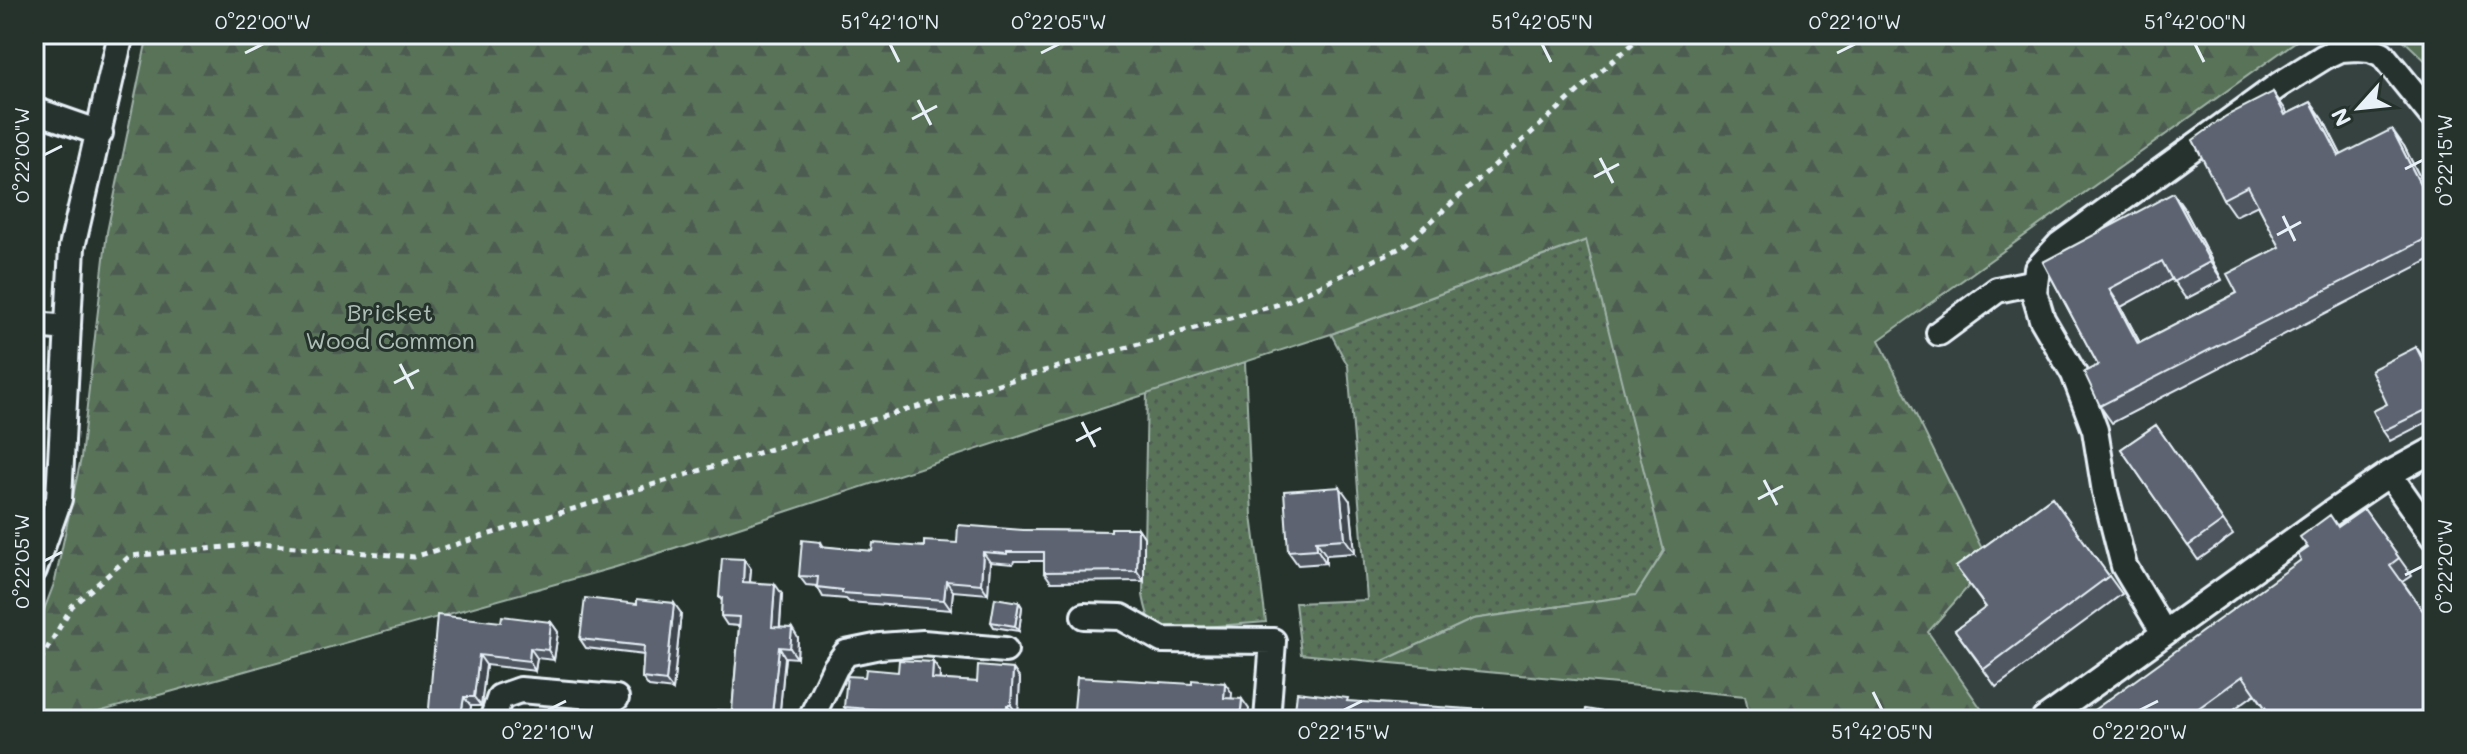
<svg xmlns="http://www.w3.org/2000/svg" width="2467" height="754" font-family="Mali,sans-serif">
<defs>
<pattern id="grass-dots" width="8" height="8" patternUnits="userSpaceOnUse" patternTransform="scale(2)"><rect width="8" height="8" fill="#587359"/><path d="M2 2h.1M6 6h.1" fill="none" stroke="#4e5b51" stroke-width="1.8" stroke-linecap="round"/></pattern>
<pattern id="forest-firs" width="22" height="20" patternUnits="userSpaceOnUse" patternTransform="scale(2)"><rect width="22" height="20" fill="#587359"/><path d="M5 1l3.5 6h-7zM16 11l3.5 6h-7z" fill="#4e5b51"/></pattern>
</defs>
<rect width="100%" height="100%" fill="#26332d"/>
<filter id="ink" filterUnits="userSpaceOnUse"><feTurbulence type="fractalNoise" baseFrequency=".0125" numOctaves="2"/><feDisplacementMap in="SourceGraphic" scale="16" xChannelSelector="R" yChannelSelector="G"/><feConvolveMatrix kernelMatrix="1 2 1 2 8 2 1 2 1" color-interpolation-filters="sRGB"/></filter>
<g filter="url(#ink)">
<!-- built -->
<path fill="#364241" d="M2306,34H2397L2433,68V720H1989L1927,632L1879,340Z"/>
<!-- grass -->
<path fill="url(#grass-dots)" stroke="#a0b2a8" stroke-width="2" d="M1587,240L1664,551L1636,595L1473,619L1381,662L1301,654L1295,603L1367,600L1348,366L1331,334Z
M1245,362L1252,516L1266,622L1167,630C1147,622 1147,615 1143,595L1147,393Z"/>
<!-- forest -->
<path fill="url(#forest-firs)" stroke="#a0b2a8" stroke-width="2" d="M148,34H2306L1879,340L1989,563L1928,632L1989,720H1751L1745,696L1381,662L1473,619L1636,595L1664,551L1586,240L1331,334L616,567L70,720H34V636L55,581L81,458L107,232Z
M2397,34H2433V68Z"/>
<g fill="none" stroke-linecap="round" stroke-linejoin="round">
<defs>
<path id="minor" d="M34,110L100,133
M34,325L68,328
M1939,333L1997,290L2035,282
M2389,474L2433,537
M34,570L59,499L72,247L121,34
M1084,616L1121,617L1162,640L1273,641L1267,720
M2164,633L2124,566L2105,492L2095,430L2074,374L2042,319L2034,292L2037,269L2059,245L2279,85L2324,57L2341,49L2357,48L2370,49L2382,54L2433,117
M492,720L500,697L520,690L616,698
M810,720L835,668L846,653L880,646L923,643L1005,650
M2044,720L2330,514L2389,474L2433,450"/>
</defs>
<!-- minor casing -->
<use href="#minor" stroke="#e8f1f8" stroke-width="30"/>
<!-- path -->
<path stroke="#e8f1f8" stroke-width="5" stroke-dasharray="6 6" stroke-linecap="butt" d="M34,671L72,606L130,556L259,544L414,557L794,442L1283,303L1402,247L1643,34"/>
<!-- minor -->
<use href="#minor" stroke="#26332d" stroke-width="24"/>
</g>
<!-- wall -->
<path fill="#505661" stroke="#e8f1f8" stroke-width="2" d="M2273,92L2287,114L2311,102L2323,119L2341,155L2404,146L2429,195L2433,193V258L2112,423L2100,406L2098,365L2043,262L2185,210L2222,280L2186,299L2172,279L2121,307L2140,343L2237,293L2280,247L2258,205L2235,216L2223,199Z
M2416,347L2423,357L2432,376L2433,375V419L2390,441L2383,431L2387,404Z
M2156,425L2233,535L2198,560L2121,449Z
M2052,497L2122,594L1996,687L1955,630L1986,608L1956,567Z
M1350,501L1355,553L1326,555V563L1298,565L1288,551Z
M2364,509L2412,576L2403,582L2423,611H2433V720H2274L2255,694L2219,720H2101L2301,560L2338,527Z
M1138,528L1144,537V581L1051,582L1044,572V561H1014L1013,564L990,562L988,594L953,591L951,610L849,602L846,599L823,597L817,586L806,585L799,576L821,542L824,547L872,551L957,543L1023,530L1111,531Z
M744,559L751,569L750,582L782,594L780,627L798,638L797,658L785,657L779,720H716L732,711L739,626L727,625L721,616L722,601L719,597Z
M1019,602L1022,607L1019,631L994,627L991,622Z
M681,613L673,690L649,687L642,678L644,655L586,648L580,639Z
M501,622H551L558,632L554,660L537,658L535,671L486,665L481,706H471L469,720H428Z
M933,662L940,672V680L977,682L1013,669L1020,679L1018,715L1014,714V720H896L851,716L844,707L898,672Z"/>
<!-- shaded-wall -->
<path fill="#41464f" stroke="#e8f1f8" stroke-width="2" d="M2273,92L2285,109L2297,133L2285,115Z
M2311,102L2323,119L2351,174L2339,156Z
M2392,129L2404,146L2433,203L2426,196Z
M2173,193L2185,210L2222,280L2210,262Z
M2109,289L2121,307L2150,362L2138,344Z
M2416,347L2423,357L2433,378V380Z
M1340,487L1350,501L1355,553L1345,539Z
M1138,528L1144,537V581L1137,571Z
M1316,541L1326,555V563L1317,549Z
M983,552L990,562L988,594L981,584Z
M744,559L751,569L749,591L743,582Z
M946,581L953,591L951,610L944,600Z
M775,584L782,594L779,636L772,627Z
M1019,602L1022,607L1019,631L1015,626Z
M674,603L681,613L673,690L666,681Z
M551,622L558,632L554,660L548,650Z
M792,628L798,638L797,658L790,648Z
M779,647L785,657L779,720H776L772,714Z
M530,648L537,658L535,671L529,661Z
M479,655L486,665L481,706L474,697Z
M933,662L940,672L939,689L932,679Z
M1013,669L1020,679L1018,715L1011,705Z
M1225,683L1232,693L1231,707L1224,698Z
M464,697L471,706L469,720H460Z
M1242,699L1249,709L1248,720H1240Z
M1007,705L1014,714V720H1006Z
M1484,710L1491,720H1484Z"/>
<!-- building -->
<path fill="#5d6471" stroke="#e8f1f8" stroke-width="2" d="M2273,92L2285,115L2311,102L2339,156L2392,129L2426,196L2433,193V235L2100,406L2084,372L2098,365L2043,262L2173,193L2210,262L2173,282L2162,261L2109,289L2138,344L2237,293L2227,274L2280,247L2248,186L2223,199L2193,140L2226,116Z
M2416,347L2431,377L2433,375V408L2432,407L2383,431L2373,411L2387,404L2371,370Z
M2156,425L2223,521L2188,546L2121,449Z
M1340,487L1345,539L1316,541L1317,549L1288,551L1284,491Z
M2052,497L2109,576L1984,669L1955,630L1986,607L1956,567Z
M2364,509L2399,558L2390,565L2423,611L2429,607L2433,611V702L2407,720H2274L2243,676L2182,720H2101L2094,710L2301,560L2298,555L2308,548L2300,537L2330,515L2338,527Z
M958,525L1023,530L1111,531V528H1138L1137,571L1044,572V552H1007V554L983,552L981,584L946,581L944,600L842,593V590L817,587L818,577L799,576L802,540L821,542L820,546L872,551L873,543L924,547V541L957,543Z
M722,558L744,559L743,582L775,584L772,627L792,628L790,648L779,647L772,714L763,713V720H716L717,710L732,711L740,617L721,616L722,598L719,597Z
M585,598L637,604V599L674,603L666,681L642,678L644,646L580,639Z
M995,598L1019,602L1015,626L991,622Z
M437,615L501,622L502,616L551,622L548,650L530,648L529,661L479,655L474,697H464L460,720H428Z
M899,660L933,662L932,679L977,682L978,666L1013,669L1011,705H1007L1006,720L844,707L847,676L865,677L866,669L898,672Z
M1077,677L1192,684V680L1225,683L1224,698L1242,699L1240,720H1073Z
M1297,692L1348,698L1347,701L1484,710V720H1294Z
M1586,709L1650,720H1584Z"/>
</g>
<!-- ticks -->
<path fill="none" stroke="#e8f1f8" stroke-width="3" d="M890,44L899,62M1542,44L1551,62M2195,44L2204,62M245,53L263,44M1041,53L1059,44M1837,53L1855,44M918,100L931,125M912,119L937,106M44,155L62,146M1600,158L1613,183M2405,169L2423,160M1594,177L1619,164M2283,216L2295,241M2277,235L2301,222M400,364L413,389M394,383L419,370M1082,422L1095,447M1076,441L1101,428M1764,480L1777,505M1758,499L1783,486M44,561L62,552M2405,575L2423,566M1873,692L1882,710M548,710L566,701M1344,710L1362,701M2140,710L2158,701"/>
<g text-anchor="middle" stroke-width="6" stroke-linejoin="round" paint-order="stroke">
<!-- park labels -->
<g font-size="24" fill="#aebfb8" stroke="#26332d">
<text x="390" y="321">Bricket<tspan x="390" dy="28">Wood Common</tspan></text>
</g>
</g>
<!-- margin -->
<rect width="2467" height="754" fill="none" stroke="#26332d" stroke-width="88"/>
<!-- north arrow -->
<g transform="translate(2359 108) rotate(243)" stroke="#26332d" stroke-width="6" paint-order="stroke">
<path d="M0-6L14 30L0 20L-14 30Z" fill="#e8f1f8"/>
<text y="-12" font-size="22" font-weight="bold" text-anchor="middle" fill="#e8f1f8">N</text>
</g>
<rect x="44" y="44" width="2379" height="666" fill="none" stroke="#e8f1f8" stroke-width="3"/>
<g font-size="20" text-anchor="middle" fill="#e8f1f8">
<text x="263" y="29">0°22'00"W</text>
<text x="890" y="29">51°42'10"N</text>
<text x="1059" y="29">0°22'05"W</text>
<text x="1542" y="29">51°42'05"N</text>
<text x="1855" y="29">0°22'10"W</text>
<text x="2195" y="29">51°42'00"N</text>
<text transform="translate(22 155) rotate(-90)" y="7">0°22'00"W</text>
<text transform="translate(2445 160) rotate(-90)" y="7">0°22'15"W</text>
<text transform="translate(22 561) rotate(-90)" y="7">0°22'05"W</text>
<text transform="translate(2445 566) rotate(-90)" y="7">0°22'20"W</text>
<text x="548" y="739">0°22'10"W</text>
<text x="1344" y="739">0°22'15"W</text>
<text x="1882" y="739">51°42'05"N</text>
<text x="2140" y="739">0°22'20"W</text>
</g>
</svg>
